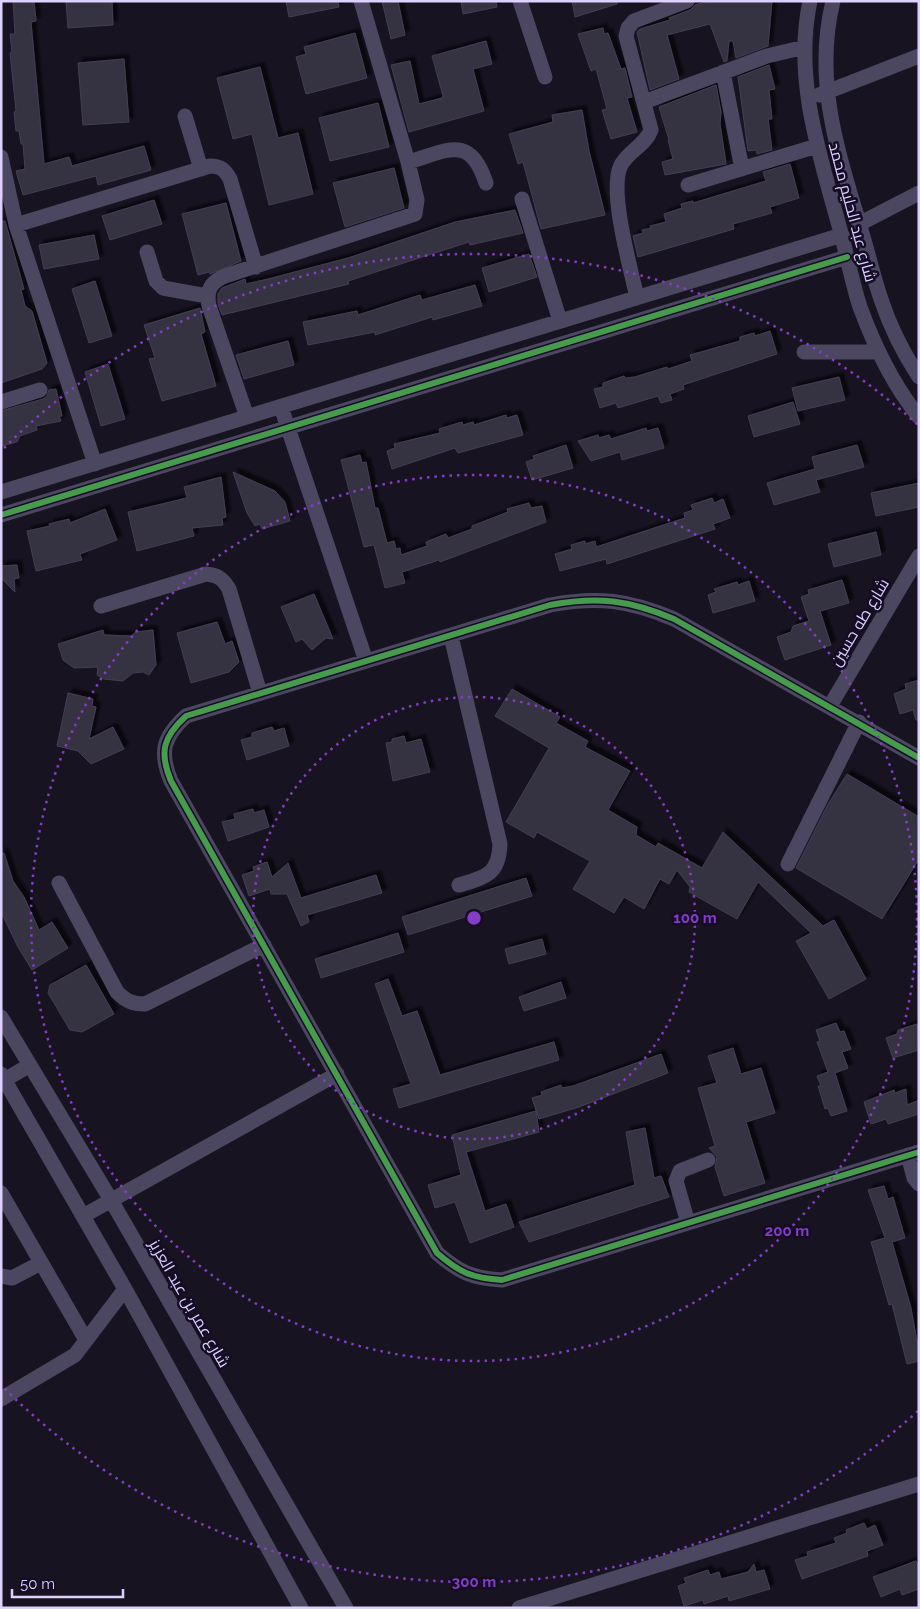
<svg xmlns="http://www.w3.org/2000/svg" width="920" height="1609" font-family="Raleway,Cairo,sans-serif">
<defs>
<filter id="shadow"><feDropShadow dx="4.5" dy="-4.5" stdDeviation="1" flood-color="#0009"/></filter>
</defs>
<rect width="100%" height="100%" fill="#171320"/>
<!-- building -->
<path fill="#363142" stroke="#443e54" filter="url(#shadow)" d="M13,1H34L36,21L31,22L44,164L69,157L72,166L144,146L151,170L98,185L96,176L23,195L16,171L25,169L23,144H21L19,131H16L14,112L16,111L10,53L12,52L10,34H15Z
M66,1H112L113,25L68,28Z
M286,1H338L339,7L289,17Z
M382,1H398L405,35L391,39Z
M461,1H496L497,7L463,14Z
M572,1H617V4L575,17Z
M709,1H772L768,46L736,58L733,41H729L727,61L724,62L710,24L667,35L679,79L650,90L637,32L640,29L670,20L669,18L690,10L695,5Z
M603,28L604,34L608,33L621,69L625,68L632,97L627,98L637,132L611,139L602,110L607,109L596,69L591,71L578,34Z
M355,33L367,78L306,94L296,57L306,54L304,47Z
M486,41L492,64L473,69L484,111L409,132L391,65L410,61L419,104L442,98L443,96L432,56Z
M124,59L129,122L83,125L78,63Z
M769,65L775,89L769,90L772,119H768L772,150L757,154L756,150L748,151L738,77Z
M260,67L278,138L298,133L313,194L269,205L252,134L233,139L217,78Z
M716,85L721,112L720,124L726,164L665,175L662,162L673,159L668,140H669L659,107Z
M378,103L389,147L330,161L319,118Z
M582,110L589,151L605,215L541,229L523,162L518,164L509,134L553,122L552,115Z
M790,164L799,198L770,207L772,213L733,224L734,229L638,257L633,236L643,233L642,230L651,228L650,226L666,222L664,214L682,208L681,204L693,201V203L766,181L763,172Z
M394,168L404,208L345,227L333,183Z
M154,200L162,224L110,240L102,216Z
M226,203L241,261L210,274L209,272L198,275L182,214Z
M515,210L523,233L470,245L469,242L348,281L349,284L222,315L218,304V294L222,288L245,279L246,284L268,279L348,258L455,222Z
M1,221H5L24,289L21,290L25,306L32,311L47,363L42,369L1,383Z
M94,235L99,259L44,269L39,245Z
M529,254L537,277L489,292L482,268Z
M95,281L112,336L89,343L72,289Z
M475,285L482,306L433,320L432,317L375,335V332L308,345L303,322L357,311L358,315L420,295L422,300Z
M200,308L205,332L201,334L216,386L162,401L149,359L155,358L144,325Z
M770,331L777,354L683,385L684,389L670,394L672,400L661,403L658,396L618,408L616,403L600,408L594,389L603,387V383L624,376L625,378L635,377L667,367L668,369L692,361L690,355L740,341V337L754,333L755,336Z
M288,341L294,365L244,379L236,355Z
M108,364L125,419L101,426L85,372Z
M839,377L845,400L798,411L792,388Z
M56,389L62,416H59L61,421L36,426L37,430L20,436L17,442L1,446V411L43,399L47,396L49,390Z
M793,402L800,424L754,437L748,416Z
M506,415L507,418L517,415L523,435L458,453L455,448L392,469L387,451L395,448L394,444L440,433L439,429L462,422L463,425L473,422L474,425Z
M646,428L647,431L658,428L664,448L622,460L620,452L591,461L578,441L598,435L599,438L609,435L611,439Z
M566,445L573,468L532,480L526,462L534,459L533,456Z
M857,445L864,467L816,480L820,492L774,505L767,483L815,469L812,457Z
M360,455L362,463L366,462L375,508H378L387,543L394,541L396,549L400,548L401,555L427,546L426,542L446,534L448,538L472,529V526L508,512L507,509L529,503L531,508L542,506L546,522L440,562L439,560L402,572L405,583L385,588L374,545L364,547L341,460Z
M233,472L275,491L285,502L290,521L262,529L260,524L255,526L247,513Z
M221,477L226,517L222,518L223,525L192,528L194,536L137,551L128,512L187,498L184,487Z
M919,483V507L876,516L871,493Z
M712,498L714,503L723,499L730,518L713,524L715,529L607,564L606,559L560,571L555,554L572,549L571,545L585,541V544L595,541L596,547L685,518L684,513L693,510L691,505Z
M105,509L117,540L80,554L82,560L36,571L27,531L50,526L49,524L69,519L70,523Z
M876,532L881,555L834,567L828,544Z
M17,565L19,578L14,579L15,592L3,580L1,566Z
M842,580L849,603L820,611L831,645L785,660L777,637L791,632L793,626L809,621L801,597L809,594L808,590Z
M749,581L755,601L713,613L708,595L716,592L714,589L737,582L738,585Z
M314,594L333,639L326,638L312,650L302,639L296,642L281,607Z
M217,622L225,644L232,641L239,662L229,672L191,683L177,633Z
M103,630L104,635L131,636L136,632L153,630L156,665L149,675L143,672L133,673L123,681L104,679L97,675L98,667L74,668L63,660L58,644Z
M919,680V720H916L913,710L900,714L894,694L906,689L905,684Z
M512,689L560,717L556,723L588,741L585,747L630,771L608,810L637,827L636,835L656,847L658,843L702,868L723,832L823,926L834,920L866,979L829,999L796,941L811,933L758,882L737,919L689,892L690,887L677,870L669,884L660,879L644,909L624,897L614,913L573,889L590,861L537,832L534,838L506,822L549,748L495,716Z
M68,693L93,699L92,706L96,707L89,739L113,727L124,749L91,764L78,751L57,746Z
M272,727L274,731L284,728L289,746L247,760L241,740L252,737V733Z
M404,736L406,743L421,739L430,772L393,781L386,743L392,742V739Z
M847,774L919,817V859L882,919L796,868L827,806Z
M253,809L254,813L264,810L269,827L228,841L222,822L235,819L234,814Z
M1,853H4L13,881L24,897L39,930L52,922L68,948L32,970L18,947L1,912Z
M267,862L272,877L288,863L301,898L376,875L382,893L307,915L309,922L301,926L287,894H271L270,889L249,896L242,875L254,871L253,867Z
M526,878L532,896L408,935L402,917Z
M398,933L404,952L321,978L315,959Z
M542,939L546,954L509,964L505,949Z
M86,965L114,1014L82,1032L70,1030L48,993L50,985Z
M388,979L402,1016L417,1011L440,1075L554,1042L559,1060L399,1108L393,1089L411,1084L375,984Z
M561,982L566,998L524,1011L519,997Z
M836,1023L840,1032L844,1031L851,1049L842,1052L848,1068L835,1073L847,1111L831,1116L828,1108L825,1109L818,1086H821L817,1076L828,1072L817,1042L820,1041L816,1030Z
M917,1024L919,1050L893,1058L886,1038L897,1034L898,1030Z
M733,1048L741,1074L761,1068L775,1113L746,1122L765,1183L724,1196L715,1167L717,1157L709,1148L715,1146L698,1088L717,1083L708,1056Z
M661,1054L668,1073L579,1107L539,1119L532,1098L542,1095L541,1092L561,1085L562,1088L573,1086Z
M906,1089L907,1105L919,1100V1114L888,1124L886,1119L871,1124L864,1102L894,1090L895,1093Z
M536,1111L539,1132L466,1152L485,1211L506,1204L514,1227L470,1243L455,1202L435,1208L428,1185L461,1175L452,1135Z
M645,1128L654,1178L661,1176L669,1197L529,1242L519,1222L635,1185L626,1132Z
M884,1186L888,1199L893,1197L905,1238L892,1242L911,1308L917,1342L919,1341V1361L907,1364L892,1304L889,1305L871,1242L885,1238L868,1190Z
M864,1523L867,1529L875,1525L883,1545L867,1551L868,1556L802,1579L795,1560L808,1556L807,1552L836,1543L834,1538L847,1533L846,1530Z
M916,1561L919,1569V1589L902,1595L900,1589L881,1597L873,1577Z
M754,1564L756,1572L764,1570L770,1589L729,1601L728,1596L704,1604L703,1600L684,1606L678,1586L686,1583L684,1578L708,1570L710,1575L719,1572L721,1579L748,1572Z"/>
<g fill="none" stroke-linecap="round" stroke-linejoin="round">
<!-- minor -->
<path stroke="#4c4761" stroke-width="15" d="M520,1L545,77
M810,1C794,76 818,150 838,222C846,250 851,279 860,307C874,345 893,385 919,417
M833,1C813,83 839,155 862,233C869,256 874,280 882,302C891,329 904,354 919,377
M723,72L742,169
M819,95L919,56
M644,102L767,56L805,47
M185,116L201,169
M1,157L16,225L95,464
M408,162C447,151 470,133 486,183
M688,185L817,146
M522,199L560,321
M859,224L919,193
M16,225L210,166C221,166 225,170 230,179L256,267
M147,252L156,281L163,288L207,296
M637,298C631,269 608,190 621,165C629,150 645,146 651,130L626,36L628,28L634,21L687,1
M804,352H879
M1,402L40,390
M281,407L366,661
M247,417L209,306C206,291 210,282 225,276L415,214L417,200L408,162L361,1
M1,492L842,235
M1,515L847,257
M101,606L206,574C218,575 223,579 229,589L260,693
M451,636L500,844C499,875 485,877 459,885
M830,706L919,556
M919,758L674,619C629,600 598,596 550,605L186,716C163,737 159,752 171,781L437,1253C460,1273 472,1278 502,1280L919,1152
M788,864L859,722
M59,883L117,992C126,1001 132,1004 145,1004L264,945
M1,1017L111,1200L346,1608
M1,1074L125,1289L301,1608
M1,1082L30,1065
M908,1155L914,1178L919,1184
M1,1193L86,1340
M83,1216L337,1074
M688,1223L676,1181L680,1171L708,1160
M1,1276L12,1278L41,1263
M1,1399L75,1355L125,1289
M519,1608L919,1484"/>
<defs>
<path id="cycleway" d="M1,515L847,257
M919,758L674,619C629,600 598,596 550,605L186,716C163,737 159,752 171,781L437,1253C460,1273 472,1278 502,1280L919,1152"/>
</defs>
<!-- cycleway casing -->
<use href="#cycleway" stroke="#150d26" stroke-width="9"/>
<!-- cycleway -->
<use href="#cycleway" stroke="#469c4c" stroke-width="6"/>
</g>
<!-- distance rings -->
<g fill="none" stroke="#853dc5" stroke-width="2.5" stroke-dasharray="2.5 5">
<circle cx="474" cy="918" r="221"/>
<circle cx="474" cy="918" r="443"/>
<path d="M918 1411A664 664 0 0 1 4 1388M4 448A664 664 0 0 1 918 425"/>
</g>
<g text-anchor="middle" stroke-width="5" stroke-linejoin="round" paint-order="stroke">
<!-- street labels -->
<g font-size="16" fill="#ddd2ff" stroke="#150d26">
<text transform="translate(853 212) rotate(75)" y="6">شارع عبد الحليم محمد</text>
<text transform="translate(859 622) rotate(-59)" y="6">شارع طه حسين</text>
<text transform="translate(190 1303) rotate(60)" y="6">شارع عمر بن عبد العزيز</text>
</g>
</g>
<circle cx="474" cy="918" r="8" fill="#853dc5" stroke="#150d26" stroke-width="2.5"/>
<g font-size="15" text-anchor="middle" font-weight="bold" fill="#853dc5" stroke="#150d26" stroke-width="5" stroke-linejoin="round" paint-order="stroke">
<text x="695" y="923">100 m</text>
<text x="787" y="1236">200 m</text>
<text x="474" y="1587">300 m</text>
</g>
<!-- border -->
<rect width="920" height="1609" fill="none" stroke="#ddd2ff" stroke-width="5"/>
<!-- scale -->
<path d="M12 1589v8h111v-8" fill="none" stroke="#ddd2ff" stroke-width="2.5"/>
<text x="20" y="1589" font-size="15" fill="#ddd2ff" stroke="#150d26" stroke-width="4" paint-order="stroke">50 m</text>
</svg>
